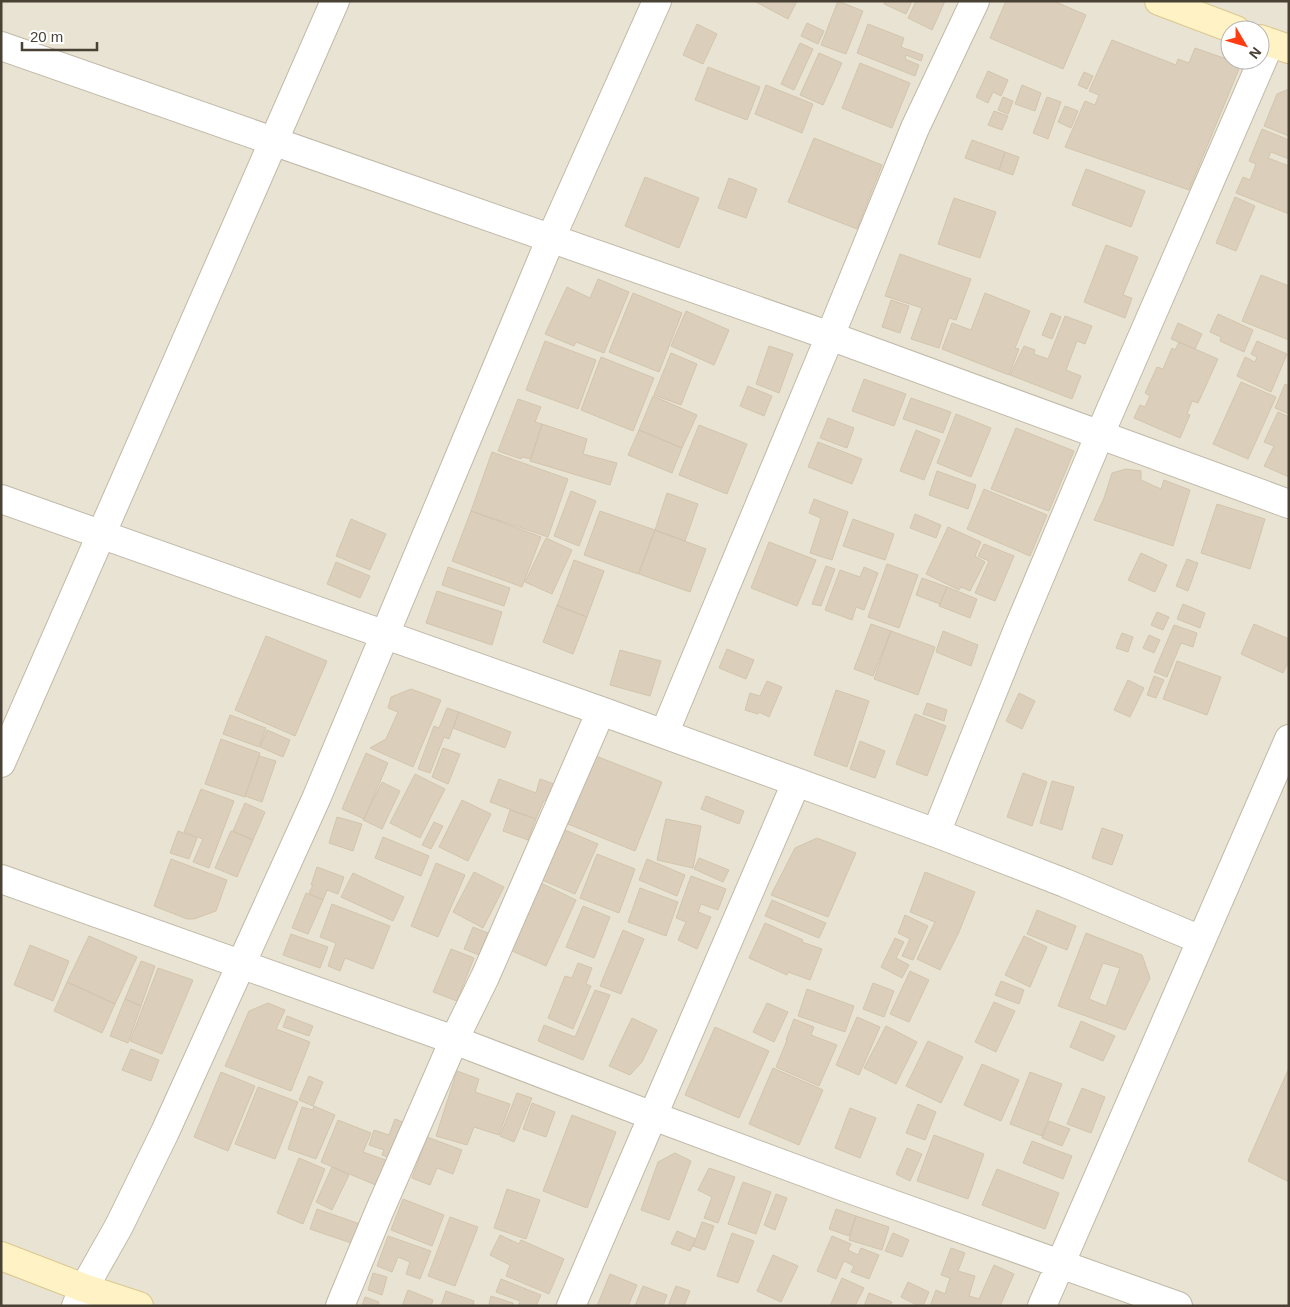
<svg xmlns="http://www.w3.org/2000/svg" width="1290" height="1307" font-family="Helvetica,sans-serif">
<rect width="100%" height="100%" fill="#f5f0e5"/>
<!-- residential -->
<path fill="#e9e3d3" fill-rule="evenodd" d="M1,1H1289V1306H1ZM1230,30H1260V60H1230Z"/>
<!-- building -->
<path fill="#dbcfbc" stroke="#d3c5ac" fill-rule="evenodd" d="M754,1H797L788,19Z
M838,1L863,11L846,54L821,45Z
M885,1H912L906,14L884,4Z
M916,1H945L932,30L908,18Z
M1006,1H1054L1086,15L1063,69L990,38Z
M807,23L824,31L818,44L801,36Z
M697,24L717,34L703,64L683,55Z
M868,24L904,38L901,47L923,55L921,61L906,55L905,59L919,65L915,76L857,53Z
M1112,40L1176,65L1178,59L1189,63L1195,48L1241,64L1189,190L1065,147L1085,101L1095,105L1099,95L1089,91Z
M800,43L813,49L794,90L781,84Z
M819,53L842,63L823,105L800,95Z
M860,63L910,83L892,128L842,108Z
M708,67L760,87L747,120L695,100Z
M988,71L1008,80L1001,96L993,92L988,103L976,97Z
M1084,72L1093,76L1087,89L1078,85Z
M766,85L813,104L802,133L755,114Z
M1022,85L1041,93L1035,111L1015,104Z
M1289,89V136L1264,126L1277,94Z
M1003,97L1013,101L1008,114L998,110Z
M1047,97L1061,102L1048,139L1033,133Z
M1065,106L1078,111L1071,128L1058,122Z
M994,111L1008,116L1002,130L988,125Z
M1262,129L1289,140V159L1271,152L1268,158L1289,166V214L1236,193L1243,177L1250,180L1256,164L1249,161Z
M814,138L882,165L857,229L788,202Z
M972,140L1005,152L999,170L965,158Z
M1005,152L1019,157L1013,175L999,170Z
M1086,169L1145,191L1131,227L1072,205Z
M645,177L699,198L679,248L625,226Z
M729,178L757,189L746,218L718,208Z
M1235,197L1255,206L1236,251L1216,243Z
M954,198L996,212L980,258L938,244Z
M1106,245L1138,257L1123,295L1132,298L1125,318L1084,302Z
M900,254L971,279L956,320L949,318L939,348L911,339L922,308L885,296Z
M1261,275L1289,286V340L1242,321Z
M598,279L629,292L604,353L576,342L574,346L545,334L567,287L590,298Z
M633,293L682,313L659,372L609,352Z
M985,293L1030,311L1015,348L1019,349L1009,375L942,349L952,323L971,330Z
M891,300L909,306L900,333L882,327Z
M686,311L729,330L714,365L671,346Z
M1051,313L1061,317L1052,339L1042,335Z
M1218,314L1253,330L1244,352L1220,341L1221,337L1210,332Z
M1065,316L1092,326L1085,344L1077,341L1066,370L1081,376L1072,399L1010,375L1024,346L1035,350L1034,354L1048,359Z
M1178,323L1202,334L1195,349L1171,339Z
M545,341L596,360L578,409L526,390Z
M1257,341L1287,354L1271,392L1237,376L1245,357L1255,362L1257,357L1251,354Z
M1179,342L1218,359L1198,403L1192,401L1187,414L1190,415L1180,438L1134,418L1140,405L1145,407L1150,396L1145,393L1157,367L1163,369L1172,348L1175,350Z
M769,346L793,354L779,393L756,384Z
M671,353L697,364L681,405L654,395Z
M601,357L654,378L633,431L581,410Z
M864,379L906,394L894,426L852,411Z
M1241,382L1276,397L1248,459L1213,444Z
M1285,384L1289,386V414L1275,408Z
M748,386L772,396L764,416L740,406Z
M653,396L697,415L682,448L639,430Z
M911,398L951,412L943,433L903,419Z
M518,399L541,407L535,422L542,424L531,459L522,457L521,459L498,451Z
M1278,412L1289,417V477L1264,466L1274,446L1264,442Z
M956,414L991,428L971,477L937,463Z
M828,418L854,428L847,448L820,438Z
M542,424L587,439L583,454L617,463L610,485L530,461Z
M699,425L747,444L727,494L679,475Z
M1016,428L1074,451L1049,511L991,489Z
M639,430L682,448L672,473L628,455Z
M916,430L940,440L924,480L900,471Z
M818,442L862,459L852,484L808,467Z
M492,452L568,479L548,537L471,511Z
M1126,469L1141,471V480L1161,489L1164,480L1190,490L1173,546L1094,520L1104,498L1112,473Z
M937,471L976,485L968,509L929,495Z
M984,489L1047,515L1030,556L967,529Z
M571,491L596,501L579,546L554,536Z
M667,493L698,504L685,541L655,530Z
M814,499L848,512L832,560L810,553L821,518L809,513Z
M1217,504L1265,519L1250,569L1201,553Z
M471,511L541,537L522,587L452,561Z
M600,511L655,530L638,574L584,555Z
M915,514L941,525L936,538L910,528Z
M351,519L386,534L370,570L336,556Z
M853,519L894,534L885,560L843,546Z
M948,527L981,542L975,556L985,562L970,591L961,587L959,590L926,574Z
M655,530L706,549L690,592L639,574Z
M546,538L572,550L552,594L525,582Z
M769,542L816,560L797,606L751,588Z
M984,544L1014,556L995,601L975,593L989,561L978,556Z
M1141,553L1167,565L1155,592L1128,580Z
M1187,559L1198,563L1188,591L1176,586Z
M574,560L604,571L587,617L557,606Z
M336,562L370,576L360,598L327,584Z
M887,564L918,575L899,628L868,617Z
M826,566L835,569L821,606L812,604Z
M448,567L510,588L504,606L442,585Z
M864,567L878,573L864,610L856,607L852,620L825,610L840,570L860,577Z
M922,578L947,587L940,604L916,595Z
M947,587L977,599L970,618L939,606Z
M437,591L502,612L492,645L426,623Z
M1183,604L1205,613L1200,628L1177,619Z
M557,605L587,617L573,654L543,642Z
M1157,612L1169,617L1163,630L1151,625Z
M871,624L891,631L873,676L854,669Z
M1254,624L1289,639V661L1283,673L1241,654Z
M1174,625L1197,633L1193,647L1181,643L1167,677L1154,672Z
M891,631L935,647L918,695L874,679Z
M943,631L978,645L971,666L936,652Z
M1122,633L1133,637L1128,652L1116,648Z
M1149,635L1160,640L1154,653L1143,648Z
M266,636L327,661L295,736L235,710Z
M727,649L754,660L746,679L719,668Z
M620,650L661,661L650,696L610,685Z
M1177,661L1221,677L1207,715L1163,699Z
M1154,676L1164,680L1156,698L1147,695Z
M1128,680L1144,688L1130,717L1114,710Z
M767,681L782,687L769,717L759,712L758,714L745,710L750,693L760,696Z
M411,689L441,700L413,767L370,748L386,739L398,712L388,708L391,697Z
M836,690L869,701L847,767L814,755Z
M1019,693L1035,701L1022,729L1006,721Z
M927,703L947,710L944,721L923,714Z
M447,708L459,712L449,739L444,737L430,773L418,769L434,726L439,728Z
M459,712L511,732L505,748L453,728Z
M915,714L946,726L927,776L896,764Z
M230,715L266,728L259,747L223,734Z
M267,730L290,740L283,757L260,747Z
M221,739L260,753L245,797L205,784Z
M860,741L885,751L875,778L850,769Z
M443,748L460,754L448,784L432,777Z
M366,753L388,763L364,819L342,809Z
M259,756L276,761L262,802L245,796Z
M596,756L662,782L635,851L568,824Z
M1023,773L1047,782L1032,826L1007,817Z
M415,774L445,789L420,838L390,823Z
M499,779L536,793L540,779L554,784L548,802L544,800L536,819L490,802Z
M1052,781L1074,787L1062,830L1040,823Z
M382,782L400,791L382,829L363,820Z
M201,789L234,801L209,868L193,862L203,839L184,832Z
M706,796L744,811L739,824L701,809Z
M462,800L491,814L468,861L439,847Z
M245,803L265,812L253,840L233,831Z
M510,810L536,819L528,840L503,831Z
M337,817L362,824L353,851L329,843Z
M666,819L701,826L693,868L657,860Z
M434,822L443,826L431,849L422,845Z
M1102,828L1123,835L1112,865L1092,858Z
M565,830L598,844L575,894L542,880Z
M178,831L197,838L189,859L170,853Z
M231,831L253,840L237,877L215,868Z
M383,837L429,856L421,876L375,858Z
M817,838L856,853L828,917L771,895L795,848Z
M597,854L635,869L619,913L580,898Z
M699,858L729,870L723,882L694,869Z
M171,859L227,880L216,911L194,919H187L154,906Z
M647,859L685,875L677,896L639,880Z
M436,863L465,875L438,937L411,926Z
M317,867L344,877L338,894L327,890L323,900L309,893L313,885H311Z
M474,872L504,887L483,928L453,912Z
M925,872L975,892L959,932L940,970L917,959L935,922L910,912Z
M353,873L404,897L393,921L341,897Z
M691,876L726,889L718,910L701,904L698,912L711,917L697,949L678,940L686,922L676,918Z
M541,883L576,900L546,966L510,950Z
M640,888L678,902L666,936L628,922Z
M306,893L323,900L308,934L292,928Z
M772,900L826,923L819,938L765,916Z
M332,904L390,926L373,969L345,958L340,971L328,966L336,943L320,937Z
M583,906L610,917L594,958L566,947Z
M1037,910L1076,926L1067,950L1027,934Z
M905,915L928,926L913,960L902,956L910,939L898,933Z
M765,923L803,940L802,942L822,949L810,980L788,972L787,975L749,958Z
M473,927L488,933L479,955L464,949Z
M623,930L644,939L621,994L600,986Z
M1086,933L1142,955L1150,978L1125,1030L1058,1006ZM1103,963L1120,968L1106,1006L1089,999Z
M291,934L328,947L320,968L283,955Z
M89,936L137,957L115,1004L67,982Z
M1024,936L1047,947L1030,987L1005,975Z
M895,938L904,942L896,958L909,965L902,978L881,967Z
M30,945L69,961L53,1001L14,985Z
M451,949L474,958L457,1001L433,992Z
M141,961L155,966L141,1006L125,999Z
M578,963L592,968L586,984L591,986L573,1029L548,1018L565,976L572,978Z
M158,968L193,980L162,1054L130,1041Z
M910,971L929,980L909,1022L890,1014Z
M1001,981L1024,990L1019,1004L995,995Z
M67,982L115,1004L102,1033L54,1011Z
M873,983L894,991L884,1017L863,1009Z
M807,989L854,1006L845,1032L798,1016Z
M595,990L610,995L583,1060L538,1041L544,1025L575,1037Z
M125,999L141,1006L128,1043L110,1036Z
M994,1002L1015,1011L996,1052L975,1042Z
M268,1003L285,1010L276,1029L310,1042L291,1091L225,1066L249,1011Z
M767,1003L788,1012L774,1042L753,1032Z
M287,1016L313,1026L309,1036L283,1027Z
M857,1017L880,1027L859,1075L836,1065Z
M632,1018L657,1030L642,1062L630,1075L609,1066Z
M794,1019L814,1027L811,1035L837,1045L819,1086L776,1067L787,1040H786Z
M1081,1021L1115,1036L1103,1061L1070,1047Z
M886,1026L917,1042L896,1084L864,1068Z
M715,1027L769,1051L739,1118L685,1095Z
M928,1041L963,1057L941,1103L906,1086Z
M131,1049L159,1060L151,1081L122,1070Z
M982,1064L1019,1080L1001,1121L964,1105Z
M773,1068L823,1090L799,1145L749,1124Z
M1289,1068V1182L1248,1161Z
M457,1071L479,1079L475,1092L510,1104L499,1135L474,1127L467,1145L436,1136Z
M221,1072L255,1086L228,1151L194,1137Z
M1030,1072L1062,1084L1042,1136L1010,1124Z
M309,1076L323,1082L313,1106L299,1100Z
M258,1087L298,1102L275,1159L235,1144Z
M1082,1088L1105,1097L1091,1133L1067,1124Z
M517,1093L532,1098L514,1142L500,1136Z
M532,1103L555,1112L546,1137L523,1129Z
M918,1104L936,1112L925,1140L906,1133Z
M314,1106L335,1115L316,1159L288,1149L302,1107L313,1110Z
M850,1108L876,1118L860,1158L835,1148Z
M572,1115L616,1132L587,1208L543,1191Z
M395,1119L408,1124L395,1160L382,1155L384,1150L369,1145L374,1130L389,1135Z
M338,1120L371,1133L363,1152L388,1161L378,1186L321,1162Z
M1049,1121L1070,1129L1062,1146L1042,1138Z
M934,1135L984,1154L968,1199L917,1181Z
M427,1137L462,1150L453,1174L437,1168L430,1185L412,1178Z
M1032,1141L1072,1156L1063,1179L1023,1163Z
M907,1148L922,1154L910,1181L896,1174Z
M675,1153L691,1161L669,1220L641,1210L658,1162Z
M299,1158L325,1169L303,1224L277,1213Z
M332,1167L349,1175L332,1210L316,1202Z
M709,1168L735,1177L718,1223L704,1218L712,1197L698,1190Z
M997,1169L1059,1193L1045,1229L982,1205Z
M743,1182L771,1192L756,1234L728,1224Z
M507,1189L540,1200L526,1239L494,1228Z
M776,1194L787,1198L775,1230L764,1225Z
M403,1199L444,1215L432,1246L391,1230Z
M317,1209L360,1224L354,1244L310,1229Z
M836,1209L856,1216L849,1236L829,1229Z
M856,1216L889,1227L882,1250L849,1240Z
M450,1217L478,1227L455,1286L428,1276Z
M702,1222L714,1226L705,1250L693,1246Z
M677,1231L696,1239L690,1251L671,1244Z
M732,1233L754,1241L738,1283L717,1276Z
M893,1233L909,1240L902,1257L885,1251Z
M500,1235L519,1244L521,1240L564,1259L549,1294L506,1276L510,1265L490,1255Z
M388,1236L431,1251L420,1279L406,1274L410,1262L398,1257L392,1272L377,1266Z
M832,1236L851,1244L848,1250L858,1255L861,1248L879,1255L869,1279L851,1272L854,1266L844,1261L836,1279L817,1271Z
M951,1248L965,1253L958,1271L975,1276L969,1296L979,1299L994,1265L1014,1274L1000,1306H930L936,1290L945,1294L950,1278L941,1275Z
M773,1255L798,1266L781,1302L757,1291Z
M373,1273L387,1277L382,1295L368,1290Z
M610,1274L637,1285L628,1306H597Z
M842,1278L864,1288L855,1306H830Z
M501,1279L541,1295L536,1306H518L520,1301L496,1292Z
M908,1282L929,1292L923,1306H919L901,1297Z
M643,1286L667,1295L663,1306H635Z
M676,1286L690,1291L684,1306H668Z
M408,1290L433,1300L431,1306H402Z
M446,1291L474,1301L473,1306H441Z
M869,1293L892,1302L890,1306H864Z
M491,1296L513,1303L512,1306H495L489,1304Z
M365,1297L379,1302L378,1306H362Z"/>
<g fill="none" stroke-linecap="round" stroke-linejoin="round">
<defs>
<path id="street" d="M1,46L830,336L1289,504
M1,499L601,711L936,833L1065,883L1201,940
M664,734L830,336L915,128L975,1
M1,763L335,1
M936,833L1018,629L1100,434L1270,43
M1,879L454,1040L653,1116L847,1188L1178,1306
M76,1306L84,1288L119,1226L165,1132L316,799L551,238L657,1
M340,1306L379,1212L454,1040L485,977L601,711
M571,1306L796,783
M1042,1306L1289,739"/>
<path id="secondary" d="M1159,1L1236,30
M1260,39L1289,49
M1,1256L84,1288L139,1306"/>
</defs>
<!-- street casing -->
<use href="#street" stroke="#c1b9a7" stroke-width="30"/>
<!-- secondary casing -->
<use href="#secondary" stroke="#dac88f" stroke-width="30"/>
<!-- street -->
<use href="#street" stroke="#fff" stroke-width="28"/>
<!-- secondary -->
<use href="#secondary" stroke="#fff2c5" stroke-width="28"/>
</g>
<!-- border -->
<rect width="1290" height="1307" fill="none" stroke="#484134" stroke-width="5"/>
<!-- north arrow -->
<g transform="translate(1245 45) rotate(128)"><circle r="24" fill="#ffffff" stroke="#b6b3ae"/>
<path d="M0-4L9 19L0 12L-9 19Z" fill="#ff3c12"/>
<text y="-8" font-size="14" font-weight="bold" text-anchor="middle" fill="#484134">N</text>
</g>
<!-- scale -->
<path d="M22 42v8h75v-8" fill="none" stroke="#484134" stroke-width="2.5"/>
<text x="30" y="42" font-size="15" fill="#484134" stroke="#ffffff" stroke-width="4" paint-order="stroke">20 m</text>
</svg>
